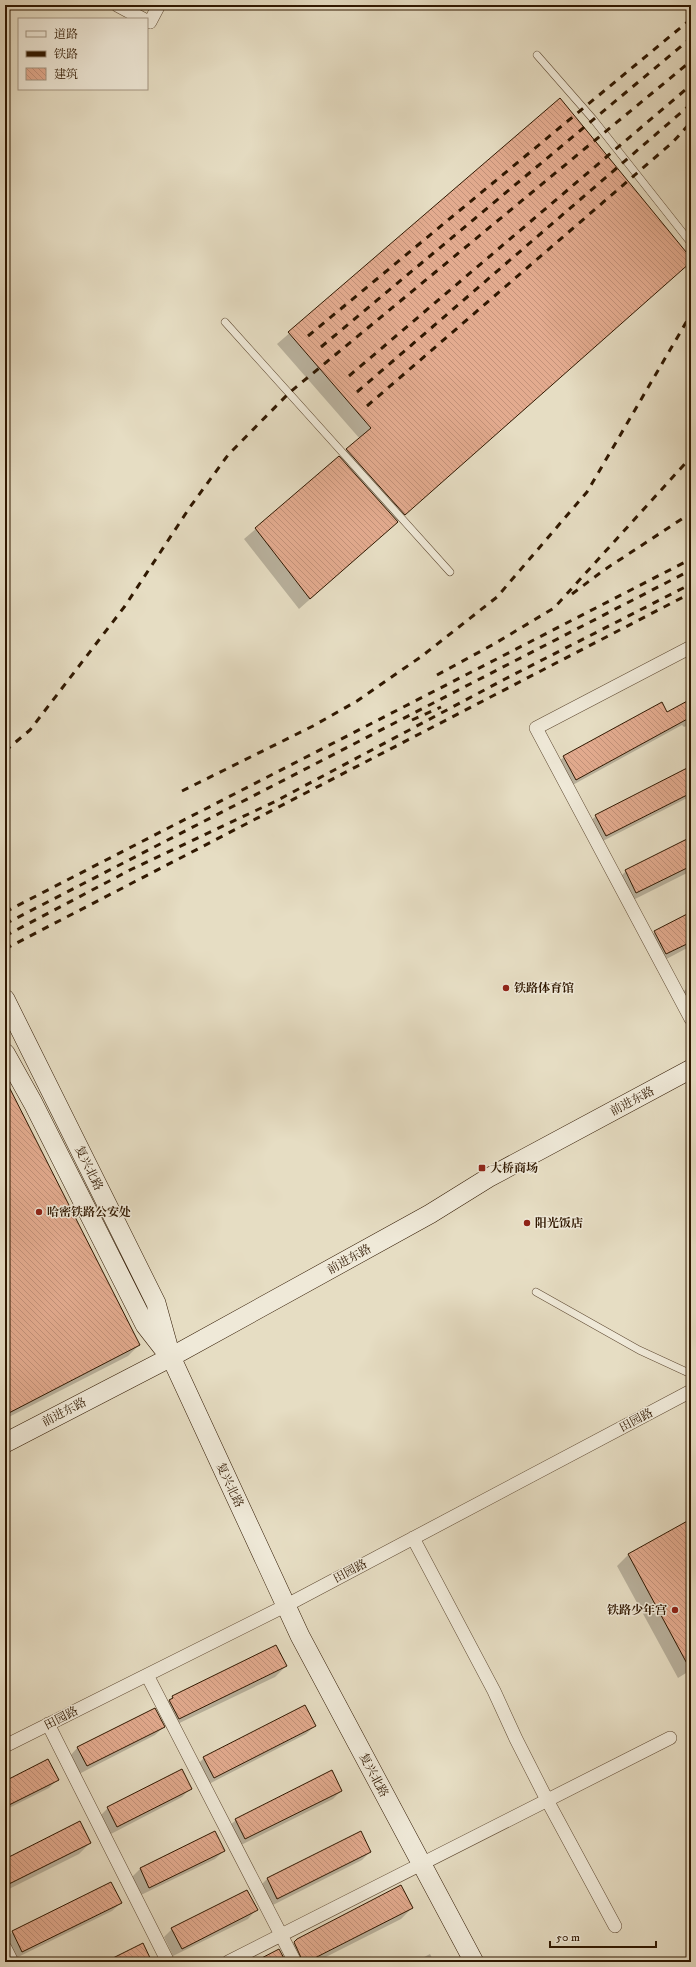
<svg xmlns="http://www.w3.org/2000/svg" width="696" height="1967" font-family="'IM FELL DW Pica','Noto Serif SC',serif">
<defs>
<pattern id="building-back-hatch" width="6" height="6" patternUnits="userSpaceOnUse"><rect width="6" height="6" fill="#e3ab8f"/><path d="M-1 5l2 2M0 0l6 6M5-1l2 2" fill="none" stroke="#c3927a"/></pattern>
</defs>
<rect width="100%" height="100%" fill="#e6ddc3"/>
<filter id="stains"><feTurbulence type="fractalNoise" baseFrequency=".005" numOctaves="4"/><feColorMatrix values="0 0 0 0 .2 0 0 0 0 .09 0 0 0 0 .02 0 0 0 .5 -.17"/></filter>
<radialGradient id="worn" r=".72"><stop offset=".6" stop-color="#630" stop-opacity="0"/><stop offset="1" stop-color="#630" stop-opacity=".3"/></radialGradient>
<!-- shadow -->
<path fill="#0003" d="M560,99L691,261L299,609L244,539L360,439L277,344Z
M691,700V724L684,727L682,725L569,787L556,764L564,757L666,713Z
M691,768V796L597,844L587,824L596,816Z
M691,838V871L625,904L615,882L626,871Z
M691,914V946L655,965L644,943L655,932Z
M691,986V1021L686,1023L675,1000L686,989Z
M5,1081L139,1345L128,1356L5,1419Z
M691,1521V1670L678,1678L617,1566L628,1555Z
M286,1666L275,1677L167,1729L159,1712L173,1696Z
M315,1726L306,1734L205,1786L196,1766L204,1758Z
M164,1727L155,1735L79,1774L70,1756L78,1747Z
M58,1779L49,1788L5,1810V1782Z
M190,1789L182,1797L109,1835L100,1816L108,1808Z
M341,1791L333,1799L237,1847L227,1828L236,1820Z
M215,1832L224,1851L215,1859L141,1895L132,1877L140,1869Z
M360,1832L370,1852L362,1860L269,1907L259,1887L267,1879Z
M90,1843L79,1854L5,1891V1860Z
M401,1887L412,1908L401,1919L316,1962H287L283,1954L294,1943Z
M121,1903L112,1911L14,1959L5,1941L13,1931Z
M256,1910L248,1919L173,1956L164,1937L172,1929Z
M430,1954L434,1962H415Z"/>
<!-- building -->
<path fill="url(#building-back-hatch)" stroke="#301801" d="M560,98L691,258V262L405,515L346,449L371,428L288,332Z
M339,456L398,522L310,599L255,528Z
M691,699V717L576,780L563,756L662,702L667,712Z
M691,766V793L606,836L595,815Z
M691,837V866L636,893L625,870Z
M691,912V942L666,954L654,931Z
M5,1079L140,1345L5,1415Z
M691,1519V1671L628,1554Z
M276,1645L287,1666L179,1719L169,1700L173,1698L172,1696Z
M305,1705L316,1726L214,1778L203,1757Z
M155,1708L165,1727L87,1766L77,1747Z
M48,1759L59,1780L5,1807V1781Z
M182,1769L192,1789L117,1827L107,1807Z
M332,1770L342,1791L245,1839L235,1819Z
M80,1821L91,1843L5,1886V1859Z
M215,1831L225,1851L149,1888L140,1868Z
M361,1831L371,1852L277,1899L267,1878Z
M111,1882L122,1903L22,1952L12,1931Z
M401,1885L413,1908L307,1962H303L294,1942L297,1939Z
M247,1890L258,1910L182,1949L171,1928Z
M143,1943L152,1962H105Z
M279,1949L286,1962H254Z"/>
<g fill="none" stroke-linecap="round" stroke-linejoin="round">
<defs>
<path id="lane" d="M537,55L593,119L691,243
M225,322L450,572
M536,1292L639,1350L691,1374"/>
<path id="street" d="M117,5L143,19
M147,21L150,22L159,5
M691,647L536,728L691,1019
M413,1538L494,1691L516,1739L547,1800L615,1926
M147,1675L295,1962
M48,1724L168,1962
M5,1746L287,1605L691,1391
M5,1948L12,1962
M228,1962L670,1738"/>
<path id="secondary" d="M5,999L156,1303L171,1357L300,1636L474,1962
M5,1053L33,1103L145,1325L166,1352
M5,1443L171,1357L430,1214L488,1178L691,1069"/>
</defs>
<!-- lane casing -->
<use href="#lane" stroke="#5e4932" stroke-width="8"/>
<!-- street casing -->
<use href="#street" stroke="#5e4932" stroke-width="14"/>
<!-- secondary casing -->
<use href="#secondary" stroke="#301801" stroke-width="20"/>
<!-- lane -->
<use href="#lane" stroke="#efe9d8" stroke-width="7"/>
<!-- street -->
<use href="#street" stroke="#efe9d8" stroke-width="13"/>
<!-- secondary -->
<use href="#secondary" stroke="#efe9d8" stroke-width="19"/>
<!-- rail -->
<path stroke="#301801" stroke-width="3" stroke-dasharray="7 7" stroke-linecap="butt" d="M308,336L691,19
M321,347L691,38
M349,376L691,85
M357,392L691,104
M367,406L673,142L691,122
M572,594L604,570L691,513
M437,675L494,644L554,608L691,457
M412,720L441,707
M5,751L30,730L125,606L190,507L228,455L289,393L691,61
M182,791L313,726L357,701L422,656L497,597L587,492L691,314
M5,912L691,559
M5,924L691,570
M5,936L132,869L276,801L505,679L691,584
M5,949L691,593"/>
</g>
<!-- markers -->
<g fill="#8f2418" stroke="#efe9d8" stroke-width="1.5">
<circle cx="506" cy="988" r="4"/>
<rect x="478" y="1164" width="8" height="8" rx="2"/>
<circle cx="39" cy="1212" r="4"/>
<circle cx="527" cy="1223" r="4"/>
<circle cx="675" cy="1610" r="4"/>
</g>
<g text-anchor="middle" stroke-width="3" stroke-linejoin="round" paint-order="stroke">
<!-- poi labels -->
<g font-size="12" font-weight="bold" fill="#301801" stroke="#efe9d8" text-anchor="start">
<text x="514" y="992">铁路体育馆</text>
<text x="490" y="1172">大桥商场</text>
<text x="47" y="1216">哈密铁路公安处</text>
<text x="535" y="1227">阳光饭店</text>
<text x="667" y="1614" text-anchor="end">铁路少年宫</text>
</g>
<!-- street labels -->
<g font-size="12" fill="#301801" stroke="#efe9d8">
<text transform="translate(632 1101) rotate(-28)" y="4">前进东路</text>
<text transform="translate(89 1168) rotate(64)" y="4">复兴北路</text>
<text transform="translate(349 1259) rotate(-29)" y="4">前进东路</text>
<text transform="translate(64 1412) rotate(-27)" y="4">前进东路</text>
<text transform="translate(636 1420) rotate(-28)" y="4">田园路</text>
<text transform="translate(230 1485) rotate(65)" y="4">复兴北路</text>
<text transform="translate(350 1571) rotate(-28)" y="4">田园路</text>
<text transform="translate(61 1718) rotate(-27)" y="4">田园路</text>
<text transform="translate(374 1775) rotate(62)" y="4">复兴北路</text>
</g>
</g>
<!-- margin -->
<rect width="696" height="1967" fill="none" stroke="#e6ddc3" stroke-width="20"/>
<rect x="6" y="6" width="684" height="1955" fill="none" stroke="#301801" stroke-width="2"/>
<rect x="10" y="10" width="676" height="1947" fill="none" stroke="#301801"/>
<!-- legend -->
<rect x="18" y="18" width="130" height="72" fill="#efe9d8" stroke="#a39582"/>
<rect x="26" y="31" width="20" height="6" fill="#efe9d8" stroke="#a39582"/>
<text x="54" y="38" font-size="12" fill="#301801">道路</text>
<rect x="26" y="51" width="20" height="6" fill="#301801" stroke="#a39582"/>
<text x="54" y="58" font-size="12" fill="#301801">铁路</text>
<rect x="26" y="68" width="20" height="12" fill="url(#building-back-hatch)" stroke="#a39582"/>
<text x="54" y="78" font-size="12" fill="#301801">建筑</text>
<!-- scale -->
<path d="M550 1941v6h106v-6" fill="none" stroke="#301801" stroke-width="2"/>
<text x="556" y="1941" font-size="12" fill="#301801" stroke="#efe9d8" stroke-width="3" paint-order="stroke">50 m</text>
<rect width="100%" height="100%" filter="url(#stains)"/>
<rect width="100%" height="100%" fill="url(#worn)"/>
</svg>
